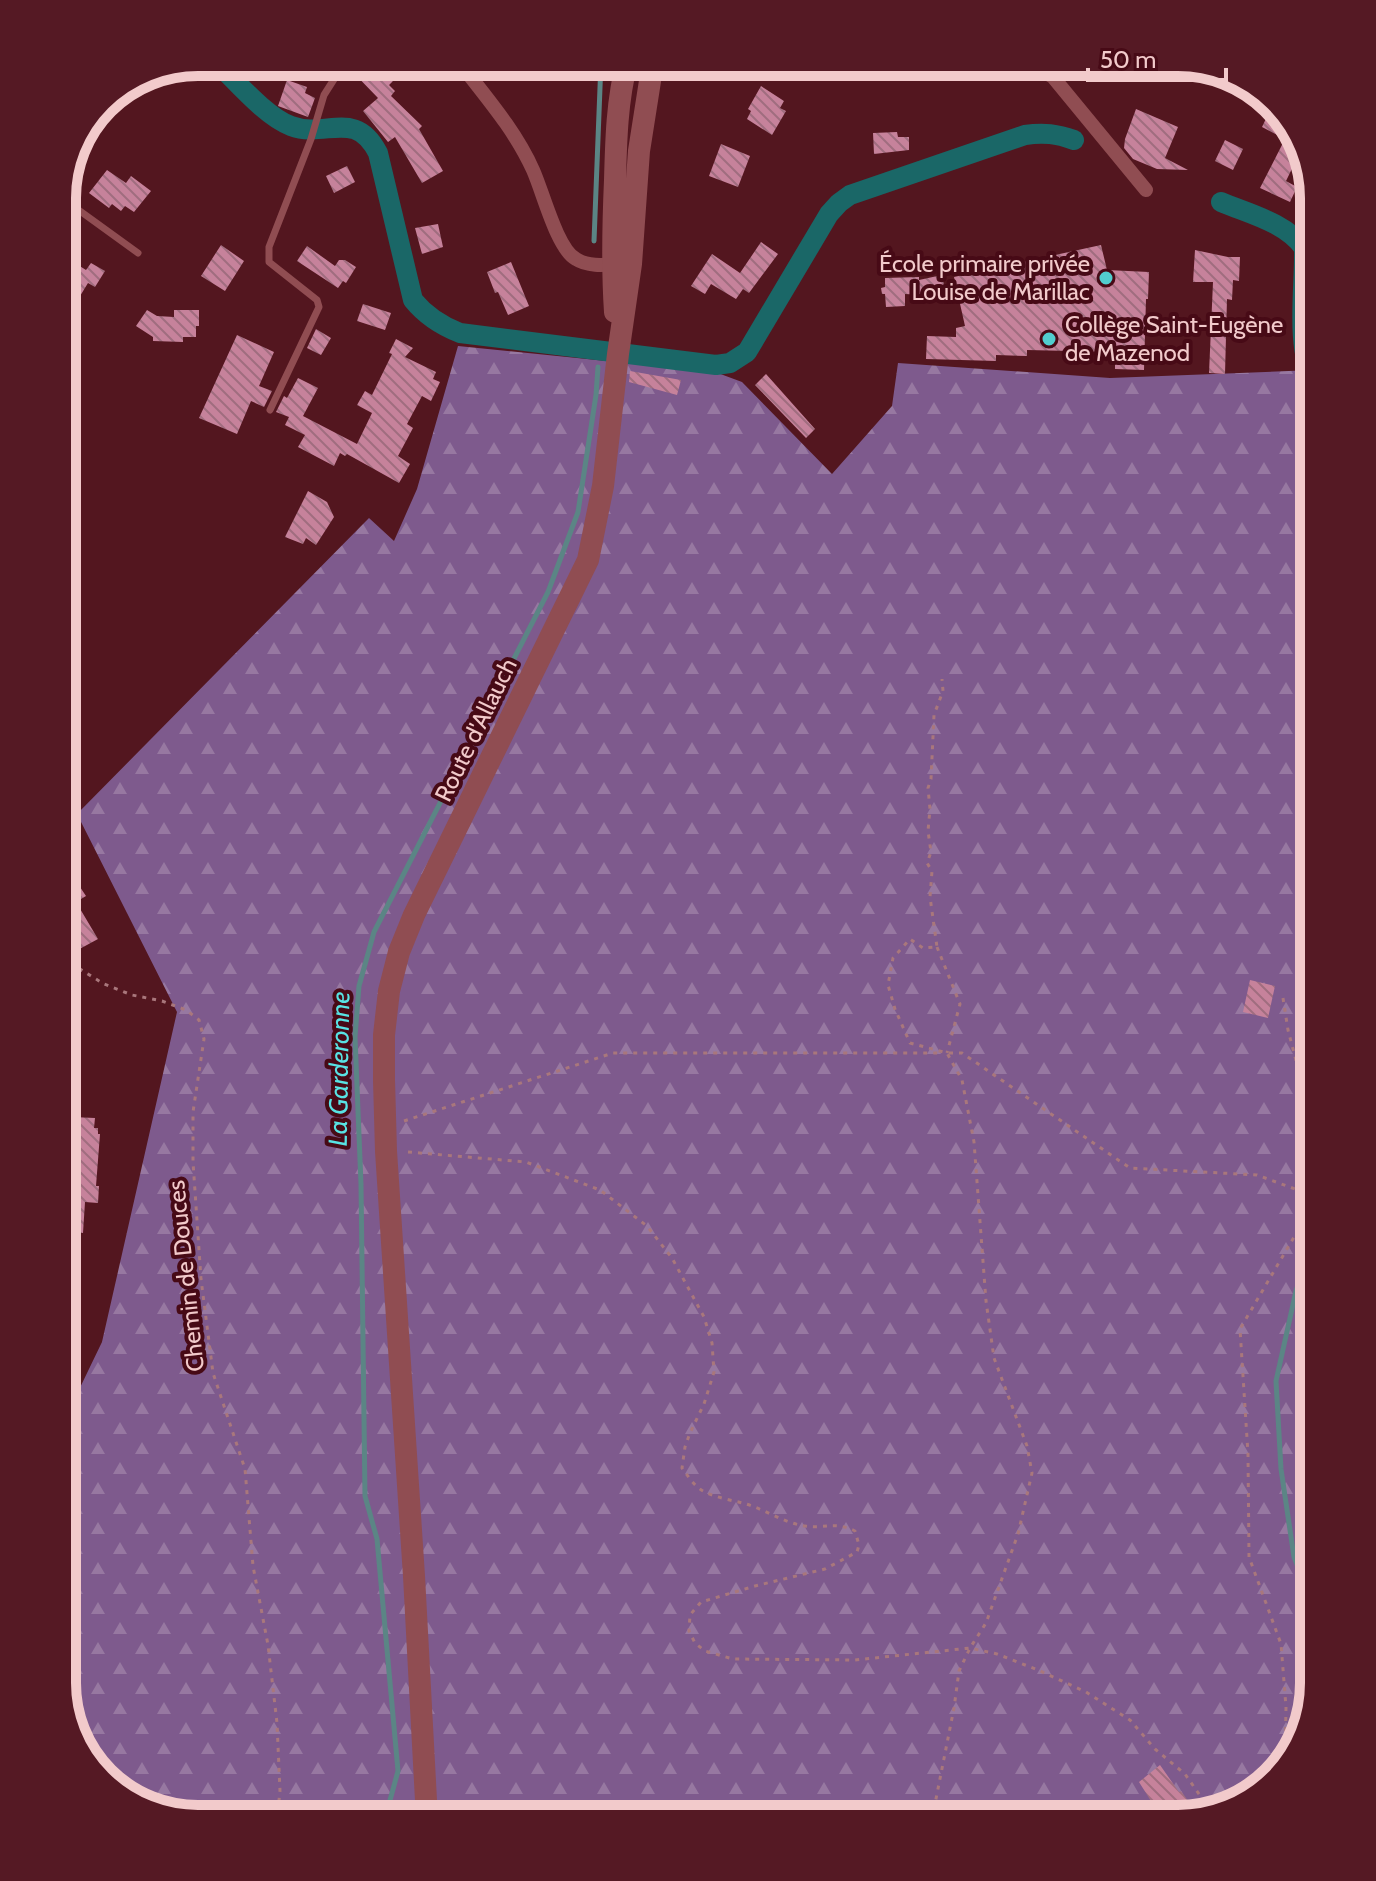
<svg xmlns="http://www.w3.org/2000/svg" width="1376" height="1881" font-family="Cabin,sans-serif">
<defs>
<pattern id="forest-firs" width="22" height="20" patternUnits="userSpaceOnUse" patternTransform="scale(2)"><rect width="22" height="20" fill="#7e5a8d"/><path d="M5 1l3.5 6h-7zM16 11l3.5 6h-7z" fill="#9778a1"/></pattern>
<pattern id="building-back-hatch" width="6" height="6" patternUnits="userSpaceOnUse" patternTransform="scale(2)"><rect width="6" height="6" fill="#c6829b"/><path d="M-1 5l2 2M0 0l6 6M5-1l2 2" fill="none" stroke="#a06d7f"/></pattern>
</defs>
<rect width="100%" height="100%" fill="#53161f"/>
<!-- forest -->
<path fill="url(#forest-firs)" d="M458,346L715,372L742,382L832,474L892,406L898,363L1110,378L1314,370V1683L1295,1751L1246,1800L1178,1819H190L130,1800L81,1751L62,1683V1425L102,1342L177,1012L77,814L369,518L394,541L417,489Z"/>
<g fill="none" stroke-linecap="round" stroke-linejoin="round">
<!-- stream -->
<path stroke="#5b8585" stroke-width="5" d="M594,241L601,62
M1311,1246L1296,1291L1276,1381L1281,1469L1294,1557L1314,1606
M1314,1248L1311,1246L1314,1230
M386,1819V1815L398,1771L377,1539L365,1496L361,1184L355,1037L359,986L374,932L548,592L578,512L596,395L598,367"/>
<!-- canal -->
<path stroke="#1a6767" stroke-width="20" d="M216,62C236,81 266,117 291,126C326,139 355,108 378,153L413,300C426,316 442,326 460,333L716,365L730,363L747,352L829,214L839,203L850,195L1025,135C1044,132 1057,134 1074,140
M1221,202C1249,214 1285,222 1304,248C1305,288 1295,346 1314,381"/>
</g>
<!-- building -->
<path fill="url(#building-back-hatch)" d="M351,62H365L375,71L383,62H392L402,72L389,85L395,91L391,96L422,126L419,129L443,171L422,183L395,137L388,142L363,111L378,98L349,68Z
M287,80L307,87L305,93L315,98L308,117L278,106Z
M761,86L784,101L780,108L786,111L772,135L747,119L751,111L748,109Z
M1272,106L1296,130L1301,150L1286,181L1297,187L1290,202L1260,188L1285,139L1262,127Z
M1136,109L1178,127L1165,158L1188,170L1157,169L1133,159L1124,148L1125,139Z
M897,132L898,137H909V150L874,154L873,133Z
M1225,140L1243,149L1233,170L1215,161Z
M721,144L750,156L738,187L709,176Z
M347,166L355,182L334,193L326,176Z
M107,170L126,183L131,176L151,191L134,212L125,206L121,211L112,204L109,208L89,193Z
M438,224L443,247L422,254L415,228Z
M761,242L778,254L749,293L743,289L736,299L711,284L705,294L691,286L712,254L740,273Z
M221,245L244,261L225,291L201,276Z
M1101,245L1107,270L1149,272L1148,299H1146L1144,370L1115,369V352L1027,350V356L996,355V361L926,359L927,336L956,337V328L965,326L954,277Z
M307,246L335,266L339,260H345L356,267L346,283L343,281L338,288L297,261Z
M1195,250L1228,257H1240L1239,281L1233,280L1232,300L1227,299L1225,374L1209,373L1213,282H1193Z
M62,259L69,263L70,260L86,270L91,263L105,271L95,287L88,283L77,301L62,292L69,281L62,277Z
M511,262L529,306L508,315L498,292L495,293L487,272Z
M942,275L945,290L923,295L905,294V306L886,307L885,294H882L881,288L885,287V278L919,277V280Z
M363,304L391,313L385,330L357,321Z
M147,310L157,316L174,317V310H199V326H196V337H183V342L153,341V337L136,326Z
M316,329L331,338L321,355L307,348Z
M237,335L274,352L259,386L272,391L264,407L251,401L237,434L199,418Z
M396,339L413,348L405,357L436,372L433,379L440,382L431,401L422,396L407,424L413,428L398,456L410,464L399,483L347,454L345,456L340,453L334,466L298,447L305,435L285,425L289,417L276,412L284,396L287,398L298,378L318,388L303,416L357,444L372,413L357,405L365,391L372,395L392,354L389,353Z
M630,371L681,380L677,395L629,382Z
M766,374L815,429L806,438L755,385Z
M308,491L327,502L334,517L316,545L306,538L303,544L285,537Z
M74,878L86,896L76,902L98,939L74,952L62,934V881L65,885Z
M1250,980L1275,986L1268,1018L1243,1012Z
M72,1117L95,1118L94,1128H98V1134H100L96,1186H99L98,1203L85,1202L83,1233L68,1232L70,1201L62,1200V1134L71,1135Z
M1160,1765L1179,1792L1181,1791L1191,1805L1172,1817L1164,1805L1156,1809L1139,1782Z"/>
<g fill="none" stroke-linecap="round" stroke-linejoin="round">
<!-- path -->
<path stroke="#a9777c" stroke-width="3" stroke-dasharray="4 6" stroke-linecap="butt" d="M937,947L960,1004L947,1053
M62,958L104,984L132,995L162,1001L186,1010L199,1020L204,1039L193,1112V1162L201,1279L213,1373L245,1469L253,1566L268,1645L277,1723L280,1791L277,1819
M1283,998L1288,1030L1314,1129
M949,1053H962L1130,1168L1257,1175L1314,1196
M404,1121L613,1053H941
M408,1152L526,1162L600,1190L647,1226L672,1258L704,1317L712,1343L714,1372L704,1404L690,1433L685,1447L682,1468C688,1476 694,1486 703,1491C716,1498 732,1500 746,1504C766,1510 784,1523 805,1526C825,1529 835,1521 855,1531L859,1545L857,1552L825,1569L755,1586L701,1602L690,1615L689,1631L695,1643L705,1651L733,1659L855,1660L970,1648L997,1654L1038,1670L1086,1692L1130,1720L1155,1749L1185,1774L1201,1797V1813
M1285,1761L1286,1707L1281,1644L1249,1557L1248,1454L1240,1329L1314,1203
M932,1819L954,1708L959,1671L970,1648L986,1623L1018,1534L1032,1473L1027,1446L994,1358L986,1301L974,1142L962,1080L947,1053L910,1043L895,1009L888,985L893,958L910,939L923,948L937,947L930,897L932,871L927,863L931,852L928,831L930,809L928,788L931,779L934,715L943,691L942,679"/>
<!-- lane -->
<path stroke="#904d52" stroke-width="7" d="M62,198L138,253
M270,410L319,307L317,300L269,262V247L311,139L324,95L345,62"/>
<!-- street -->
<path stroke="#904d52" stroke-width="14" d="M459,62C486,97 515,130 533,170C543,192 557,249 576,259C588,267 605,265 619,264
M980,62L1038,68L1053,77L1146,190"/>
<!-- secondary -->
<path stroke="#904d52" stroke-width="22" d="M615,312C612,268 613,225 615,180C616,141 617,100 627,62
M427,1819L414,1576L386,1151L384,1080V1035L389,991L399,952L414,915L588,560L603,486L618,354L631,264L639,151L653,62"/>
</g>
<!-- markers -->
<g fill="#52cdce" stroke="#470a16" stroke-width="3">
<circle cx="1106" cy="278" r="8"/>
<circle cx="1049" cy="339" r="8"/>
</g>
<g text-anchor="middle" stroke-width="8" stroke-linejoin="round" paint-order="stroke">
<!-- poi labels -->
<g font-size="24" fill="#f2cacb" stroke="#470a16" text-anchor="end">
<text x="1090" y="272">École primaire privée<tspan x="1090" dy="28">Louise de Marillac</tspan></text>
<text x="1065" y="333" text-anchor="start">Collège Saint-Eugène<tspan x="1065" dy="28">de Mazenod</tspan></text>
</g>
<!-- street labels -->
<g font-size="24" fill="#f2cacb" stroke="#470a16">
<text transform="translate(476 730) rotate(-64)" y="8">Route d'Allauch</text>
<text transform="translate(186 1276) rotate(-96)" y="8">Chemin de Douces</text>
</g>
<!-- water labels -->
<g font-size="26" font-style="italic" fill="#58e3e4" stroke="#470a16">
<text transform="translate(339 1069) rotate(-89)" y="9">La Garderonne</text>
</g>
</g>
<!-- crop -->
<path d="M0 0H1376V1881H0ZM198 76H1178A122 122 0 0 1 1300 198V1683A122 122 0 0 1 1178 1805H198A122 122 0 0 1 76 1683V198A122 122 0 0 1 198 76Z" fill="#551924" fill-rule="evenodd"/>
<path fill="none" stroke="#f2cacb" stroke-width="10" d="M198 76H1178A122 122 0 0 1 1300 198V1683A122 122 0 0 1 1178 1805H198A122 122 0 0 1 76 1683V198A122 122 0 0 1 198 76Z"/>
<!-- scale -->
<path d="M1088 68v12h138v-12" fill="none" stroke="#f2cacb" stroke-width="4"/>
<text x="1100" y="68" font-size="24" fill="#f2cacb" stroke="#470a16" stroke-width="6" paint-order="stroke">50 m</text>
</svg>
